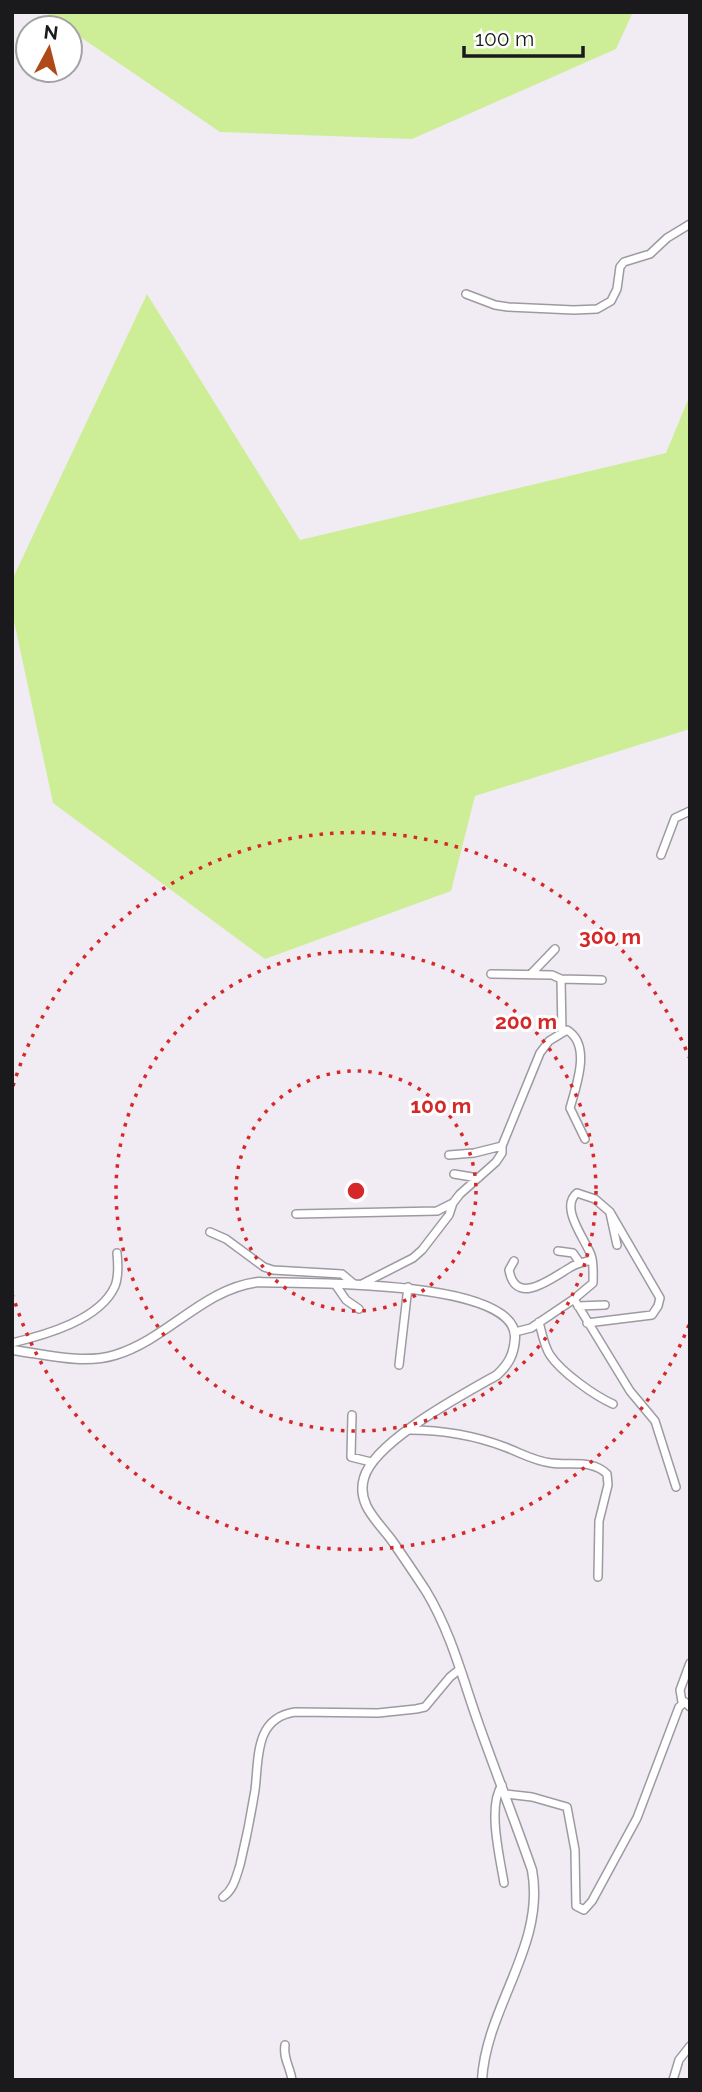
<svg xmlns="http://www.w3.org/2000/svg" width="702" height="2092" font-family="Raleway,sans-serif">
<rect width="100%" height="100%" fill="#f1ecf4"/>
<!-- green -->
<path fill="#cdee96" d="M44,12H633L616,49L412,139L220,132L70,30V28Z
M147,294L300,540L666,453L690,395V729L475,796L451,891L265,959L53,803L12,612V580Z"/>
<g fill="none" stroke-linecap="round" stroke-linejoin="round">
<defs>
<path id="minor" d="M466,294L495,305L508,307L574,310L597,309L611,301L617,289L620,267L624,262L650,254L667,238L690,224
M661,855L675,818L690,811
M491,974L552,975L561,979L562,1033
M531,974L555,949
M561,979L602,980
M449,1155L474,1153L502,1146
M454,1174L478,1178
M610,1213L617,1245
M296,1214L437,1211L453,1203
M210,1232L226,1239L264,1267L273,1270L342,1274L354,1284
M558,1251L573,1253L580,1263
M514,1261L509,1270C516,1308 553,1277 571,1267C577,1263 585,1262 592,1260
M335,1284L346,1300L359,1309
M360,1285L413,1258L422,1250L449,1215L453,1203L460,1194L496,1162L502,1153V1146L540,1053L549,1041L567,1030C592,1045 576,1086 570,1108L585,1139
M574,1299L593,1283C593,1274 594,1263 591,1255C585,1239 559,1207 577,1193L595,1199L610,1212L660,1298L658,1306L652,1315L587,1323
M578,1306L605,1305
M539,1322C542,1333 544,1346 550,1355C561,1372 595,1396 613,1404
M515,1332L531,1328L574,1299L630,1391L655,1421L676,1487
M12,1343C45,1335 100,1320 115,1286C119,1276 118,1263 117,1253
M399,1365L408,1287
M352,1415L351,1457L371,1462
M409,1430C441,1430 476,1436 505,1447C521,1453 534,1461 551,1463C571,1466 592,1459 607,1474L608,1485L599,1521L598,1577
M682,1702L680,1690L690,1663
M502,1785C487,1806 500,1858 504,1883
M505,1794L532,1797L567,1807L575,1850L576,1906L584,1910L592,1901L637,1818L679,1707L685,1702L690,1707
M223,1897C234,1889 236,1877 240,1865C246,1840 251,1815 255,1790C259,1759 254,1718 295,1712L378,1713L416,1709L425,1707L450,1677L460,1669
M285,2045C283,2059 290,2066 292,2080
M673,2080L679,2060L690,2046"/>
<path id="tertiary" d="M12,1350C45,1354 82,1365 115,1355C168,1339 204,1288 259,1282C300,1284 518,1278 515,1338C514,1354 509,1364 497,1375C464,1394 374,1441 364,1478C356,1505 379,1522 393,1542C404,1558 415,1574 426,1591C451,1632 463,1680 479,1725C496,1773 515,1821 532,1870C546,1945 486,2007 482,2080"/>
</defs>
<!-- minor casing -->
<use href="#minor" stroke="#9e9aa1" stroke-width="10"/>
<!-- tertiary casing -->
<use href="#tertiary" stroke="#9e9aa1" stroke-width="11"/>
<!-- minor -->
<use href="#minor" stroke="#fff" stroke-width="7"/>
<!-- tertiary -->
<use href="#tertiary" stroke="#fff" stroke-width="8"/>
</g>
<!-- distance rings -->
<g fill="none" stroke="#d62828" stroke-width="3.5" stroke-dasharray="3.5 7">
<circle cx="356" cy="1191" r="120"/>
<circle cx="356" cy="1191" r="240"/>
<path d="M689 1325A359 359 0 0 1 13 1296M13 1086A359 359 0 0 1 689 1057"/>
</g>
<circle cx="356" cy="1191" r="10" fill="#d62828" stroke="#fff" stroke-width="3.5"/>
<g font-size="21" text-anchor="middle" font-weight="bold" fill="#d62828" stroke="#fff" stroke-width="6" stroke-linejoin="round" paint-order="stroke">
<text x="610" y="944">300 m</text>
<text x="526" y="1029">200 m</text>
<text x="441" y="1113">100 m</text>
</g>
<!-- border -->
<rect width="702" height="2092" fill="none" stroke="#1a191b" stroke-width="28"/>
<!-- north arrow -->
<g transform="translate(49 49) rotate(7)"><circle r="33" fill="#ffffff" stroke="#a3a3a4" stroke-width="2"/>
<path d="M0-5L12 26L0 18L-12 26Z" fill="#ae4918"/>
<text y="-10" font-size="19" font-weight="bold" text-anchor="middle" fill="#1a191b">N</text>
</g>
<!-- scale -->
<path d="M464 46v10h119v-10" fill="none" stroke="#1a191b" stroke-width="3.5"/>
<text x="475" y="46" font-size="21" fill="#1a191b" stroke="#ffffff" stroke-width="5" paint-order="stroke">100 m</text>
</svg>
